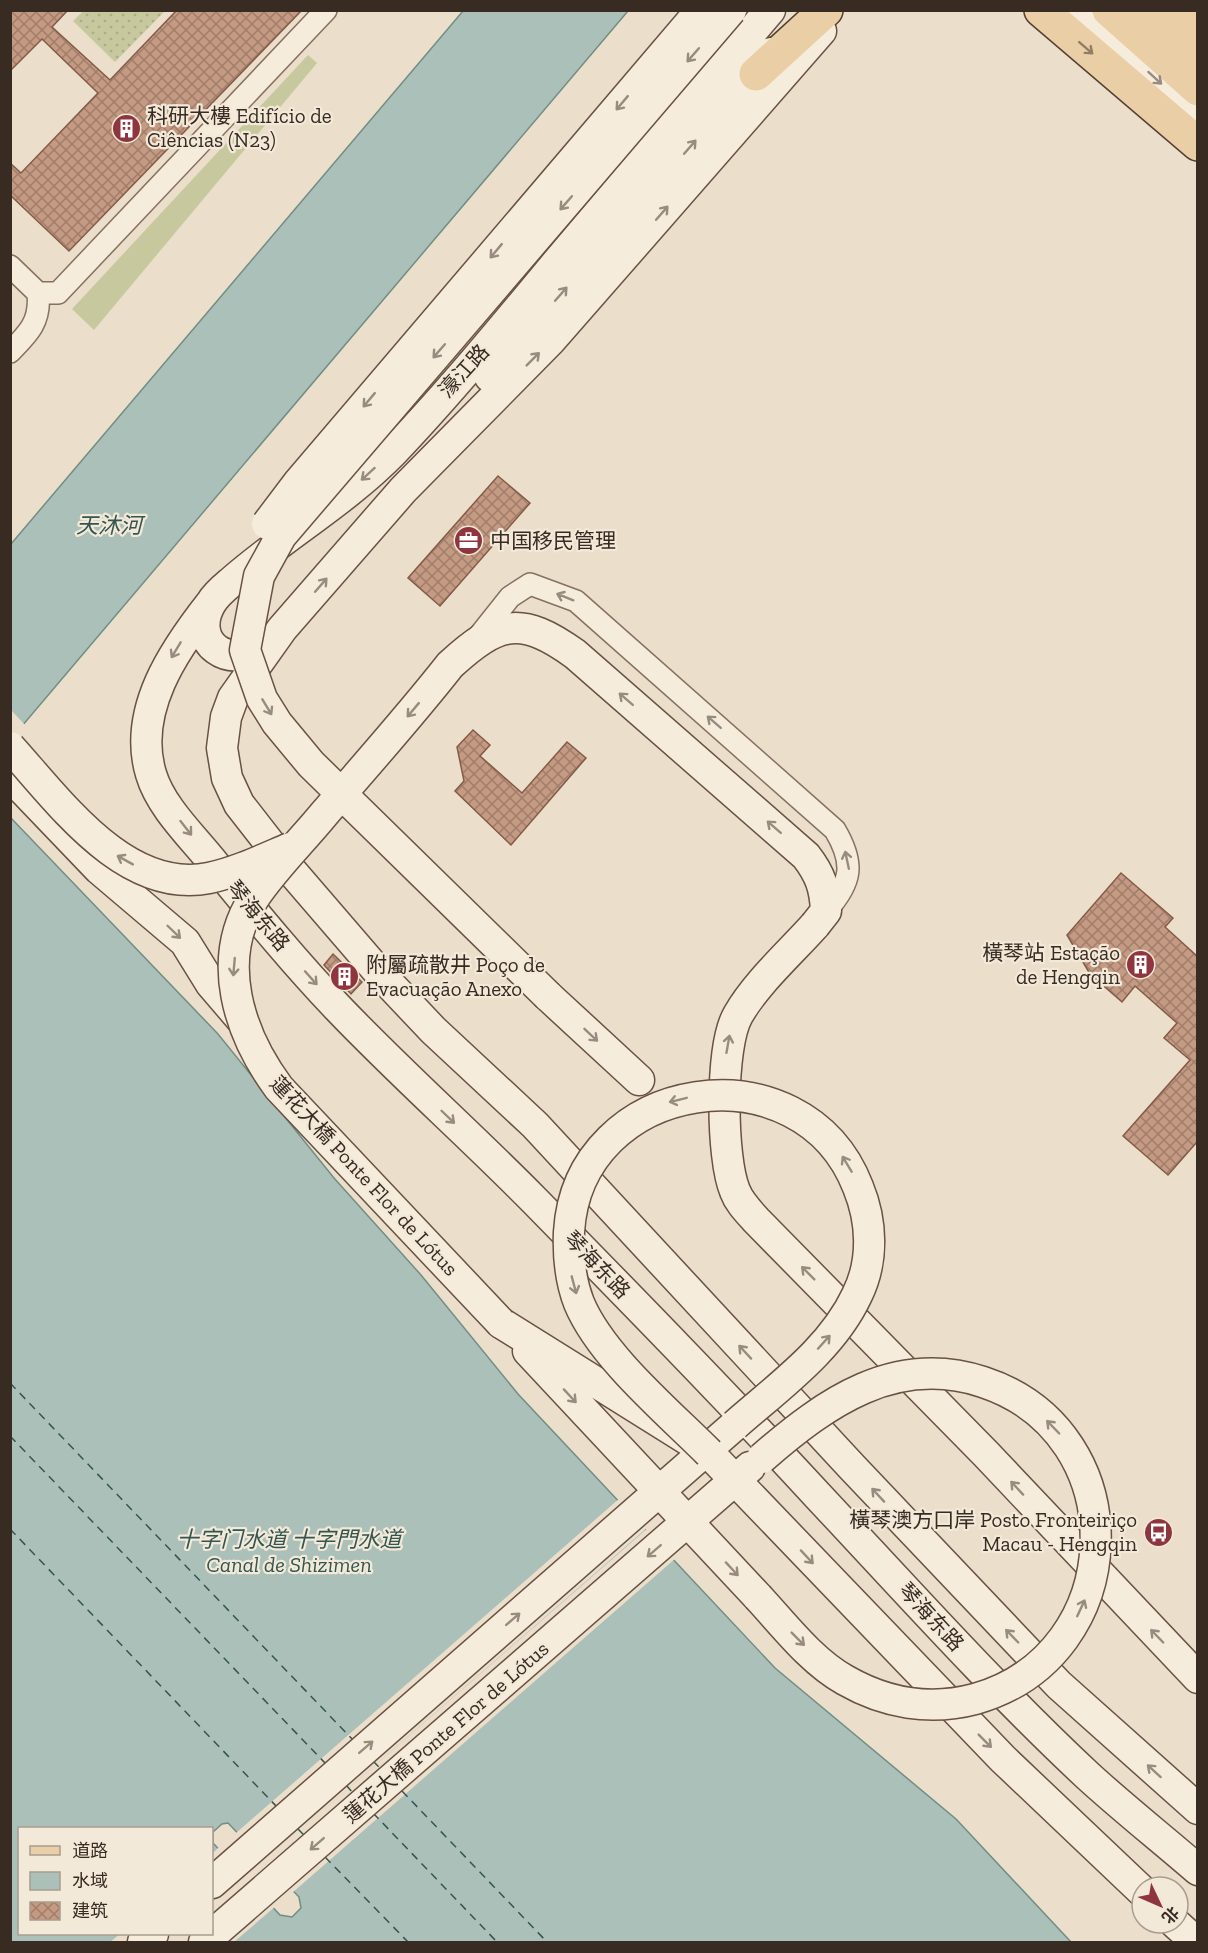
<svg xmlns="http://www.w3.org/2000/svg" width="1208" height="1953" font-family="'Zilla Slab','Noto Sans SC',serif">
<defs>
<pattern id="garden-dots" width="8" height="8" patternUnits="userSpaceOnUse" patternTransform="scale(1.5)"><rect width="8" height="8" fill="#c7c89e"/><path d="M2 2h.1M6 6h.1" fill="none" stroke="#acac88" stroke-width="1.8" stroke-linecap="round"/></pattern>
<pattern id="building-cross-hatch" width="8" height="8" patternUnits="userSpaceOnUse" patternTransform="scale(1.5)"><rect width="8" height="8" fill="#c59a83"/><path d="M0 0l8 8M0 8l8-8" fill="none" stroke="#a17e6b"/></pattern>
</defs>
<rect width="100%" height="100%" fill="#ebdeca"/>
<!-- grass -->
<path fill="#c7c89e" d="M308,55L317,63L94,330L72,309Z"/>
<!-- garden -->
<path fill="url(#garden-dots)" d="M83,11V10L165,11L115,62L73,21Z"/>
<!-- water -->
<path fill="#aac0b8" stroke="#718e84" stroke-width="1.5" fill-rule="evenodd" d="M463,11H628L11,739V544Z
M10,817L218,1034L334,1178L421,1275L518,1394L775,1668L956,1819L1071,1942H11ZM228,1823L299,1897L301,1908L292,1917L280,1915L213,1843V1832L222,1824ZM20,1828H212V1934H20Z"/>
<!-- pier -->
<path fill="#ebdeca" d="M11,710L25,725L10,742Z
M620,1498L648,1527L295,1835L648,1528L676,1558L292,1893L236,1833Z
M220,1846L276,1906L234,1942H110L120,1934H212V1854Z"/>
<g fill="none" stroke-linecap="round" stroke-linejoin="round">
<!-- ferry -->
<path stroke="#335651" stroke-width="1.5" stroke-dasharray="8 6" stroke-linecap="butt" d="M10,1383L353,1740
M10,1436L326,1764
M10,1529L278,1808
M373,1761L382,1770
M346,1785L353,1793
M402,1791L547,1942
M373,1813L497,1942
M298,1829L305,1836
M325,1857L408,1942"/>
</g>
<!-- building -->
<path fill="url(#building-cross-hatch)" stroke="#835b48" stroke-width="1.5" d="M10,10H68L52,27L110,80L177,10H302L69,251L10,195V163L21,173L98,93L42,39L10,71Z
M498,476L530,503L440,606L408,578Z
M473,730L490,745L480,756L522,793L567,742L586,758L511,845L455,791L464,781L457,747Z
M1121,873L1173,918L1165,927L1197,956V1142L1168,1175L1123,1136L1190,1060L1164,1038L1177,1023L1135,986L1122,1002L1090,974L1067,935Z
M333,954L362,982L351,994L324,965Z"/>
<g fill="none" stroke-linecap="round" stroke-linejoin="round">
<defs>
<path id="street" d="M10,266L38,293H58L326,10
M10,352C29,333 41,321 38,293"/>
<path id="secondary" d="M1080,10L1198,115
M821,31L551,340L403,490L282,629L233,698L226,717L222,748L227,778L239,804L288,867L381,975L433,1030L535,1125L852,1467L1059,1685L1198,1809
M490,377L771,53
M211,603C174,650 132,711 151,774C161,808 194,838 215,865C255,914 294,962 338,1008C401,1074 470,1135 534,1200C630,1298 726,1396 819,1497C907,1591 993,1687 1087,1775C1123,1808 1161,1838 1198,1870
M266,643C230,674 188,642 211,603C215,596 224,588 230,583C282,537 344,502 393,452C449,393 502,329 554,266C626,181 698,96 770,10
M10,776L99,869L185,942L211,984L241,1019
M815,925C791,952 756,983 738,1015C720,1046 721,1158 735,1191C739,1202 748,1211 756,1220L986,1454L1198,1678
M548,996L639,1080
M501,1323L709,1453L1003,1759L1142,1891
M528,1351L758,1597
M212,1883L735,1425
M1175,1923L1196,1942
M143,1942L153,1934
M204,1942L750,1467"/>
<path id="primary" d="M1041,10L1198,144
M1109,10L1198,89
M1144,10L1198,56
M1187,10L1198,20
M756,74L826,10"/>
</defs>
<!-- street casing -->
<use href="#street" stroke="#867160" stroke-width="24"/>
<!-- secondary casing -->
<use href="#secondary" stroke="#685243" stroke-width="33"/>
<!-- primary casing -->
<use href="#primary" stroke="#544033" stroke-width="36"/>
<!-- street -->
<use href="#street" stroke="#f6ecdc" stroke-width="21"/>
<!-- secondary -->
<use href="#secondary" stroke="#f6ecdc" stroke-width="30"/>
<!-- primary -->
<use href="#primary" stroke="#eacfa6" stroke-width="33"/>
<defs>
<path id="street-bridge" d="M475,641L510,597L530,584L576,601L835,830C855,864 852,882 826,911"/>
<path id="secondary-bridge" d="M267,524L298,483L701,10
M10,747C59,801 125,895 209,878C237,872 264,859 290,848
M548,996L311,764L277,723L262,699L245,650L259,576L281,536L731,10
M501,1323L279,1088C239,1034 214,960 254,898C274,868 301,842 324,814C366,765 410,716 450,665C498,621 521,615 575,654L806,856C820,874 825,888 826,911L815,925
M709,1453C668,1412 601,1356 579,1303C570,1280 568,1256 569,1232C578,1077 802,1043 858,1187C872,1221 874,1261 857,1295C832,1349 778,1387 735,1425
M758,1597C784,1625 811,1661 845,1680C885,1703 930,1711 975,1699C1131,1655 1138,1433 983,1382C895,1353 825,1403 762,1458"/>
</defs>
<!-- street-bridge casing -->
<use href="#street-bridge" stroke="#867160" stroke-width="24" stroke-linecap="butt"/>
<!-- secondary-bridge casing -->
<use href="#secondary-bridge" stroke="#685243" stroke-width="33" stroke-linecap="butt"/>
<!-- street-bridge -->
<use href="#street-bridge" stroke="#f6ecdc" stroke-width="21"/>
<!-- secondary-bridge -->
<use href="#secondary-bridge" stroke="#f6ecdc" stroke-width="30"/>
</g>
<!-- one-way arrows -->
<defs><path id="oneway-shaft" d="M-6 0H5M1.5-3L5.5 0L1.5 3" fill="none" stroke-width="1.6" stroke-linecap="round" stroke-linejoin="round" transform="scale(1.5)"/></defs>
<use stroke="#917d64" href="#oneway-shaft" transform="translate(1086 48) rotate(41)"/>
<g stroke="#978c7f">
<use href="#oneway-shaft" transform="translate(693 55) rotate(131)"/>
<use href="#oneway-shaft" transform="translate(1155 78) rotate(42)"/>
<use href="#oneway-shaft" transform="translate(622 103) rotate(130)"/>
<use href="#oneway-shaft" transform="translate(690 147) rotate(-49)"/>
<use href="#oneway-shaft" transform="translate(566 203) rotate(131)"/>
<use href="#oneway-shaft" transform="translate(662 213) rotate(-49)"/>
<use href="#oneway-shaft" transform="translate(496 251) rotate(130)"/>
<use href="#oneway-shaft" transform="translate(561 294) rotate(-49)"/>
<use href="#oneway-shaft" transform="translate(439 351) rotate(131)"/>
<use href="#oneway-shaft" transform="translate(533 359) rotate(-45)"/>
<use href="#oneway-shaft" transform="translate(369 400) rotate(130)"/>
<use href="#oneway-shaft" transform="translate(368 474) rotate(138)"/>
<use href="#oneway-shaft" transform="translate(321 585) rotate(-49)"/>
<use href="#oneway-shaft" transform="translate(565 597) rotate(-158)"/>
<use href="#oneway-shaft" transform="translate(176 650) rotate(121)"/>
<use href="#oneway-shaft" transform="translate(626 699) rotate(-139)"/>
<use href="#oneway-shaft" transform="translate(267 707) rotate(59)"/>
<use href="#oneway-shaft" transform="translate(413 710) rotate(130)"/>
<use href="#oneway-shaft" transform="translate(714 722) rotate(-139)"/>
<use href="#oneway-shaft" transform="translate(774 827) rotate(-139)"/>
<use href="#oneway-shaft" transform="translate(186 828) rotate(52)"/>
<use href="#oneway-shaft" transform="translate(125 860) rotate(-151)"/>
<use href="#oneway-shaft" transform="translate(847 860) rotate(-102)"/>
<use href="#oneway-shaft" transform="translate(174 932) rotate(44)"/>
<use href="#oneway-shaft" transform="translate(234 967) rotate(95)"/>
<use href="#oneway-shaft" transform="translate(311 978) rotate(48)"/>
<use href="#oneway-shaft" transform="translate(591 1035) rotate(43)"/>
<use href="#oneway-shaft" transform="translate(728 1044) rotate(-80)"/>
<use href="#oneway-shaft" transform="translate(678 1100) rotate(166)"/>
<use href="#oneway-shaft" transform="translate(448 1117) rotate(44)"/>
<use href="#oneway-shaft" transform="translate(847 1164) rotate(-121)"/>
<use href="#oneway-shaft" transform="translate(808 1273) rotate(-135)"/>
<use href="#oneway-shaft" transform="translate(574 1285) rotate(75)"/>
<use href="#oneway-shaft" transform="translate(824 1342) rotate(-48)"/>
<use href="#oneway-shaft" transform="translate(745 1352) rotate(-133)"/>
<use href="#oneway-shaft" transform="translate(570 1396) rotate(47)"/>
<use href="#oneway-shaft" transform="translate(1053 1427) rotate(-134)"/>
<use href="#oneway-shaft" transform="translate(1017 1488) rotate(-133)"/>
<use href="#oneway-shaft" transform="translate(878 1495) rotate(-133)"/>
<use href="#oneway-shaft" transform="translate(654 1551) rotate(139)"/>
<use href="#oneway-shaft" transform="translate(807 1557) rotate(47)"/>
<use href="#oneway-shaft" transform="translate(732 1569) rotate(47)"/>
<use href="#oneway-shaft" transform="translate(1081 1608) rotate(-65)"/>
<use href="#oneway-shaft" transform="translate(513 1619) rotate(-41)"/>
<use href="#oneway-shaft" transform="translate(1012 1636) rotate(-134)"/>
<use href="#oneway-shaft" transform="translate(1157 1636) rotate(-134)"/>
<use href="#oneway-shaft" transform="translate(798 1639) rotate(45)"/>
<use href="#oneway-shaft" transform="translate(985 1741) rotate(45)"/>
<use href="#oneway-shaft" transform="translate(366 1747) rotate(-41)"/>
<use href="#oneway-shaft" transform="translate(1154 1771) rotate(-138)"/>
<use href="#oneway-shaft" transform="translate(317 1844) rotate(139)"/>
</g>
<!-- icons -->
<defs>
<symbol id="building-disc" viewBox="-11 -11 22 22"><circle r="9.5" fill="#8f353d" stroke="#f3e9d9"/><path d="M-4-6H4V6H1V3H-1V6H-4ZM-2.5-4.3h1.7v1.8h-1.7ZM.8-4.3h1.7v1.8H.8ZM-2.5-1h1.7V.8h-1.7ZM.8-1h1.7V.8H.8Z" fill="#fff"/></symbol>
<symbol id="office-disc" viewBox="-11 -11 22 22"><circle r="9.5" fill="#8f353d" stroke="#f3e9d9"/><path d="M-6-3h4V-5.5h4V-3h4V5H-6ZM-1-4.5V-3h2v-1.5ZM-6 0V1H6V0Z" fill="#fff"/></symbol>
<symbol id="bus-disc" viewBox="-11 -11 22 22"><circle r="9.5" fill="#8f353d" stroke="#f3e9d9"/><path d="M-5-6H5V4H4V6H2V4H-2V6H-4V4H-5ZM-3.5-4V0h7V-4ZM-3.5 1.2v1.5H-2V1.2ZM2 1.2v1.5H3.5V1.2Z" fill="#fff"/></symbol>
</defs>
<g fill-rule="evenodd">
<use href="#building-disc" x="110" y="112" width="33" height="33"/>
<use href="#office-disc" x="452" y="524" width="33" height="33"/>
<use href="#building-disc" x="1124" y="948" width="33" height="33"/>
<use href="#building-disc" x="328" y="960" width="33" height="33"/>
<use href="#bus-disc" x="1142" y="1516" width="33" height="33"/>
</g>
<g text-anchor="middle" stroke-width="4.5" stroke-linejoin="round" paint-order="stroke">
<!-- poi labels -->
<g font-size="21" fill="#382b22" stroke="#f3e9d9" text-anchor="start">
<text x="147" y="123">科研大樓 Edifício de<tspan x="147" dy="24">Ciências (N23)</tspan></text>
<text x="490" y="548">中国移民管理</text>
<text x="1120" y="960" text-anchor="end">橫琴站 Estação<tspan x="1120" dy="24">de Hengqin</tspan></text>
<text x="366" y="972">附屬疏散井 Poço de<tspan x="366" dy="24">Evacuação Anexo</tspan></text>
<text x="1137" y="1527" text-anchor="end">橫琴澳方口岸 Posto Fronteiriço<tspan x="1137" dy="24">Macau - Hengqin</tspan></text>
</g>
<!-- street labels -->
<g font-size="21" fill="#382b22" stroke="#f3e9d9">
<text transform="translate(464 371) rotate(-48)" y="7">濠江路</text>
<text transform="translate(258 916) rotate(50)" y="7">琴海东路</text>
<text transform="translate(364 1176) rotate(47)" y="7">蓮花大橋 Ponte Flor de Lótus</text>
<text transform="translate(597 1265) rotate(46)" y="7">琴海东路</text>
<text transform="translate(931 1617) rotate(47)" y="7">琴海东路</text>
<text transform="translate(446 1732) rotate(-41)" y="7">蓮花大橋 Ponte Flor de Lótus</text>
</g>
<!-- water labels -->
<g font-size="22" font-style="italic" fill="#335651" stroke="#f3e9d9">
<text x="109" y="533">天沐河</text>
<text x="289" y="1547">十字门水道 十字門水道<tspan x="289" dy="25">Canal de Shizimen</tspan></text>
</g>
</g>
<!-- border -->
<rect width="1208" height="1953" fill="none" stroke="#382b22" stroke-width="24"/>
<!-- legend -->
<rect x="18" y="1827" width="195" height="108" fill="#f3e9d9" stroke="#a89d90" stroke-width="1.5"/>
<rect x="30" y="1846" width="30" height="9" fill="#eacfa6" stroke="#a89d90" stroke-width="1.5"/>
<text x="72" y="1857" font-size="18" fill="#382b22">道路</text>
<rect x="30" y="1872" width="30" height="18" fill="#aac0b8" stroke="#a89d90" stroke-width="1.5"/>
<text x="72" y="1887" font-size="18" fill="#382b22">水域</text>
<rect x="30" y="1902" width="30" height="18" fill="url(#building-cross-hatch)" stroke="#a89d90" stroke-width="1.5"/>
<text x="72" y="1917" font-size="18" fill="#382b22">建筑</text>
<!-- north arrow -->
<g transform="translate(1160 1905) rotate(134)"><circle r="28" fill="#f3e9d9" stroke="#a89d90" stroke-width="1.5"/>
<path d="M0-4.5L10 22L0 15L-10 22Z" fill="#8f353d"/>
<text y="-9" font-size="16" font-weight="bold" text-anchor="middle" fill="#382b22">北</text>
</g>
</svg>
